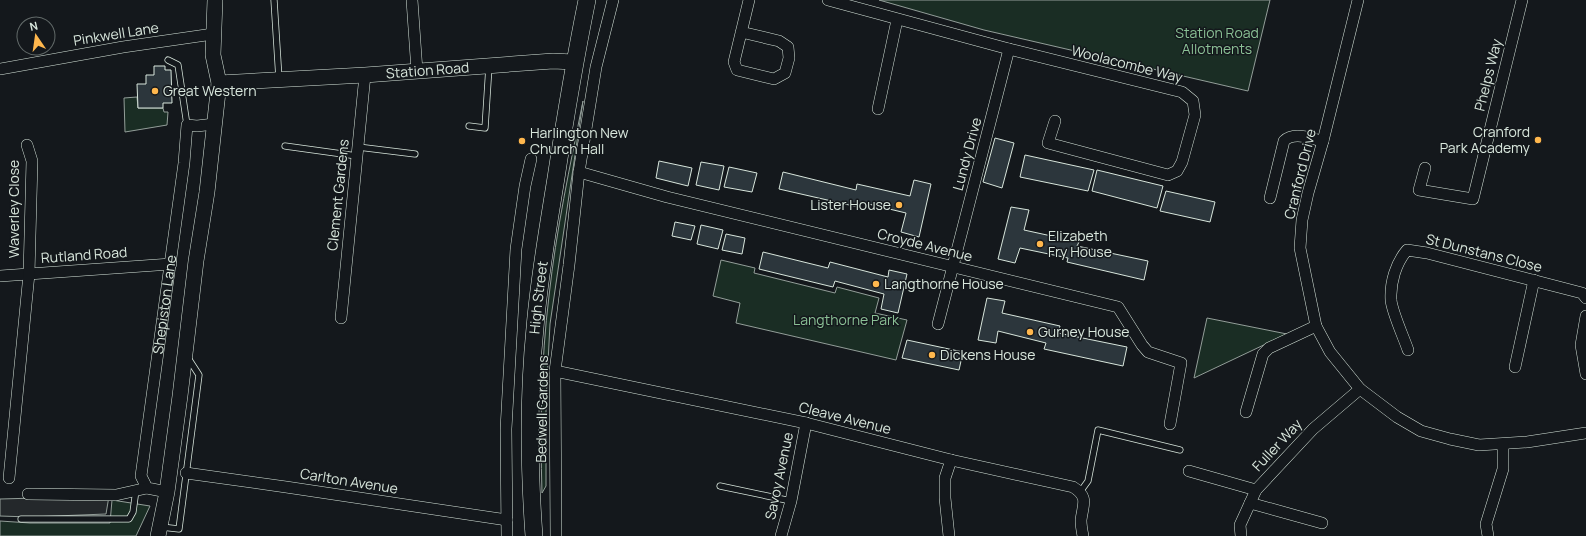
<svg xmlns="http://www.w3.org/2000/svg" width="1586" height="536" font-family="Manrope,sans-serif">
<rect width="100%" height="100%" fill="#14181c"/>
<!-- green -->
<path fill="#1a2d24" stroke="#939e99" d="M879,0H1270L1248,91L984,30Z
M137,97L138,108H163L164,112H168L167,125L125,132L124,98Z
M583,101L550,324L546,401V486L542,493C540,428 541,361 549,296C556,231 570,166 583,101Z
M721,260L755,268L754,273L835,293L837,287L879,298L875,313L907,320L896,360L736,323L740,303L713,296Z
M1207,318L1287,334L1194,378Z
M112,500L150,506L136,536H0V521L30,523H110Z"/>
<!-- parking -->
<path fill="#24282b" stroke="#939e99" d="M109,496L106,514L30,517L0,516V499Z"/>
<!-- building -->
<path fill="#2c363c" stroke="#d8e6dc" d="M154,66H165V70H171L172,103H163V108H138L137,84H146V75H154Z
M995,138L1014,143L1002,188L983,182Z
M1025,155L1094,170L1088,191L1020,177Z
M659,161L692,168L688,186L656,178Z
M701,162L724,166L719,190L696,185Z
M729,167L757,173L752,192L724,187Z
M1097,170L1163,186L1157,208L1092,191Z
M783,172L856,190L857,184L910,196L914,180L931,184L919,237L901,232L906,213L860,202L858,207L779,189Z
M1166,191L1215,202L1210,222L1160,211Z
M1011,207L1029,210L1024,230L1079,242L1077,246L1148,261L1144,280L1067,262L1068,258L1020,248L1015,263L998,259Z
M675,222L695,226L691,240L672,236Z
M701,225L723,230L718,249L697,244Z
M726,234L745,238L742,254L722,250Z
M763,252L828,268L830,262L888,277L889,270L907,274L898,313L881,309L884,294L835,281L833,287L759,269Z
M987,298L1005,301L1002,313L1060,326L1058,333L1127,347L1123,366L1044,349L1046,343L998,331L996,343L978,340Z
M907,340L963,352L959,370L902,358Z"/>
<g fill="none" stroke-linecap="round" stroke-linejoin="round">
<defs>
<path id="lane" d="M274,0L279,79
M168,60L178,65L187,125
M469,126L485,128L489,66
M285,146L357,156
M358,147L415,154
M720,486L791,501
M1080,492L1088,481L1098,430L1180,450
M21,519H129L133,512L136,490
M161,527L179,529L199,375L188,358"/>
<g id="street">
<path d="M412,0L417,71"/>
<path d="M828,0L1009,49L1182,92L1193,101L1195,115L1182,162L1177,171L1168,175L1048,143L1055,121"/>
<path d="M1358,0L1323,141L1308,193L1302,220L1300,248L1316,326L1330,352L1360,389L1397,417L1421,431L1450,439L1479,445L1527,442L1586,433"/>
<path d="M741,32L779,41L788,47L789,58L785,73L774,79L737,70L734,62L749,0"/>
<path d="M0,69L123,47L213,34"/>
<path d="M878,109L897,20"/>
<path d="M1425,168L1419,190L1473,199L1522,0"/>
<path d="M579,172L667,197L1118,307L1142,345L1148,352L1181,363L1170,424"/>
<path d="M1270,198L1284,141C1294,131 1311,139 1323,141"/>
<path d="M0,276L171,264"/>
<path d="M1586,316L1581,345L1586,374"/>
<path d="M341,318L365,75"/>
<path d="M938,324L1009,49"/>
<path d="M1408,350C1404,338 1392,312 1391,300C1390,282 1396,263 1407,250L1427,253L1582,293L1586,298"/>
<path d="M1515,367L1534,280"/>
<path d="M555,371L806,423L951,460L1073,487C1089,497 1083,504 1081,520C1081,525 1082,531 1083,536"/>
<path d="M1246,412L1263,354L1269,348L1316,326"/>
<path d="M1189,471L1256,490"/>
<path d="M186,473L286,487L507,520"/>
<path d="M9,478L29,274L32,161L27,145"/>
<path id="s1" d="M167,492L147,488L141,476L184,163L187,125L197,126L214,124"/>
<path d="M28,494L116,495L147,488"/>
<path d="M1250,503L1322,523"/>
<path d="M507,536L506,429L516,249L525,186L531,159"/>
<path d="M556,536L555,371L569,265L579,172L596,67L613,0"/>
<path d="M781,536L791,501L806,423"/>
<path d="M949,536L945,498V478L951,460"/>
<path d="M1241,536L1240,525L1256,490L1313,429L1360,389"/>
<path d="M1488,536L1486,524L1503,469V445"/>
</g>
<g id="secondary">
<path id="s2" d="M219,83L365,75L553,61L574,62"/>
<path d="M158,536L167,492L180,396L196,261L207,192L219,83L213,55L215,0"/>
</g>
<g id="primary">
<path id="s3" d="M534,536C529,467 528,397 535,328C539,278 548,228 556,178C565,119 575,59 587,0"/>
</g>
</defs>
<!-- lane casing -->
<use href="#lane" stroke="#d8e6dc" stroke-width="7"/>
<!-- street casing -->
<use href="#street" stroke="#d8e6dc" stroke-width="12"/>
<!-- secondary casing -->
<use href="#secondary" stroke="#d8e6dc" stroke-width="16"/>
<!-- primary casing -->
<use href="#primary" stroke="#d8e6dc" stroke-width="18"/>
<!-- lane -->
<use href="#lane" stroke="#14181c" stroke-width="5.5"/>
<!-- street -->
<use href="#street" stroke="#14181c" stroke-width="11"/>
<!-- secondary -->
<use href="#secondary" stroke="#14181c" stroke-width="15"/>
<!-- primary -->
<use href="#primary" stroke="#14181c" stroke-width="17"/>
</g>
<!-- markers -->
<g fill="#ffb74d" stroke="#14181c" stroke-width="1.5">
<circle cx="155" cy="91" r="4"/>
<circle cx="1538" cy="140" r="4"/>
<circle cx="522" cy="141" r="4"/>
<circle cx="899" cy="205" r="4"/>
<circle cx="1040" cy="244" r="4"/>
<circle cx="876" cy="284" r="4"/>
<circle cx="1030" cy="332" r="4"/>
<circle cx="932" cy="355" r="4"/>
</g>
<g text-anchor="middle" stroke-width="3" stroke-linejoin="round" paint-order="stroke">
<!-- park labels -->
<g font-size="14" fill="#8ac095" stroke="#14181c">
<text x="1217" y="38">Station Road<tspan x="1217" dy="16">Allotments</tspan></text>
<text x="846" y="325">Langthorne Park</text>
</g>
<!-- street labels -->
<g font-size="14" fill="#d8e6dc" stroke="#14181c">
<text transform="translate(116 34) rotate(-9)" y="5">Pinkwell Lane</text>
<text transform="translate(1127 64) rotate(14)" y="5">Woolacombe Way</text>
<text dy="5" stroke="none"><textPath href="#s2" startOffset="209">Station Road</textPath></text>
<text transform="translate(1488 75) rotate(-76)" y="5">Phelps Way</text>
<text transform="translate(967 154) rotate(-75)" y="5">Lundy Drive</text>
<text transform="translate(1300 174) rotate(-76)" y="5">Cranford Drive</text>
<text transform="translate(338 195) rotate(-84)" y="5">Clement Gardens</text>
<text transform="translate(14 209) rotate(-90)" y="5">Waverley Close</text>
<text transform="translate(925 245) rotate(14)" y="5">Croyde Avenue</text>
<text transform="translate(1484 253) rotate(14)" y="5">St Dunstans Close</text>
<text transform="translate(84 255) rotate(-4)" y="5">Rutland Road</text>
<text dy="5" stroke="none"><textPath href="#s3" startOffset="239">High Street</textPath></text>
<text dy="5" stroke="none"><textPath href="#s1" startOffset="207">Shepiston Lane</textPath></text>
<text transform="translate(542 409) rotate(-89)" y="5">Bedwell Gardens</text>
<text transform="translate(845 418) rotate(14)" y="5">Cleave Avenue</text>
<text transform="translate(1277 445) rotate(-47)" y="5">Fuller Way</text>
<text transform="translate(779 476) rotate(-78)" y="5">Savoy Avenue</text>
<text transform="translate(349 481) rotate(9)" y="5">Carlton Avenue</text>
</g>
<!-- poi labels -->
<g font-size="14" fill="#d8e6dc" stroke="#14181c" text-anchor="start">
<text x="163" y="96">Great Western</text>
<text x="1530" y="137" text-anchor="end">Cranford<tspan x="1530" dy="16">Park Academy</tspan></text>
<text x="530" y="138">Harlington New<tspan x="530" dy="16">Church Hall</tspan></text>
<text x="891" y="210" text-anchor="end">Lister House</text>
<text x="1048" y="241">Elizabeth<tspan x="1048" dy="16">Fry House</tspan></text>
<text x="884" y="289">Langthorne House</text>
<text x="1038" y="337">Gurney House</text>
<text x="940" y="360">Dickens House</text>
</g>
</g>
<!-- north arrow -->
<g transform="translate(36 36) rotate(347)"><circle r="19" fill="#14181c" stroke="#626a69"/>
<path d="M0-3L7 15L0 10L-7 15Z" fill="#ffb74d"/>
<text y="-6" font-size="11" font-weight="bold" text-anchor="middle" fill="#d8e6dc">N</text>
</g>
</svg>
